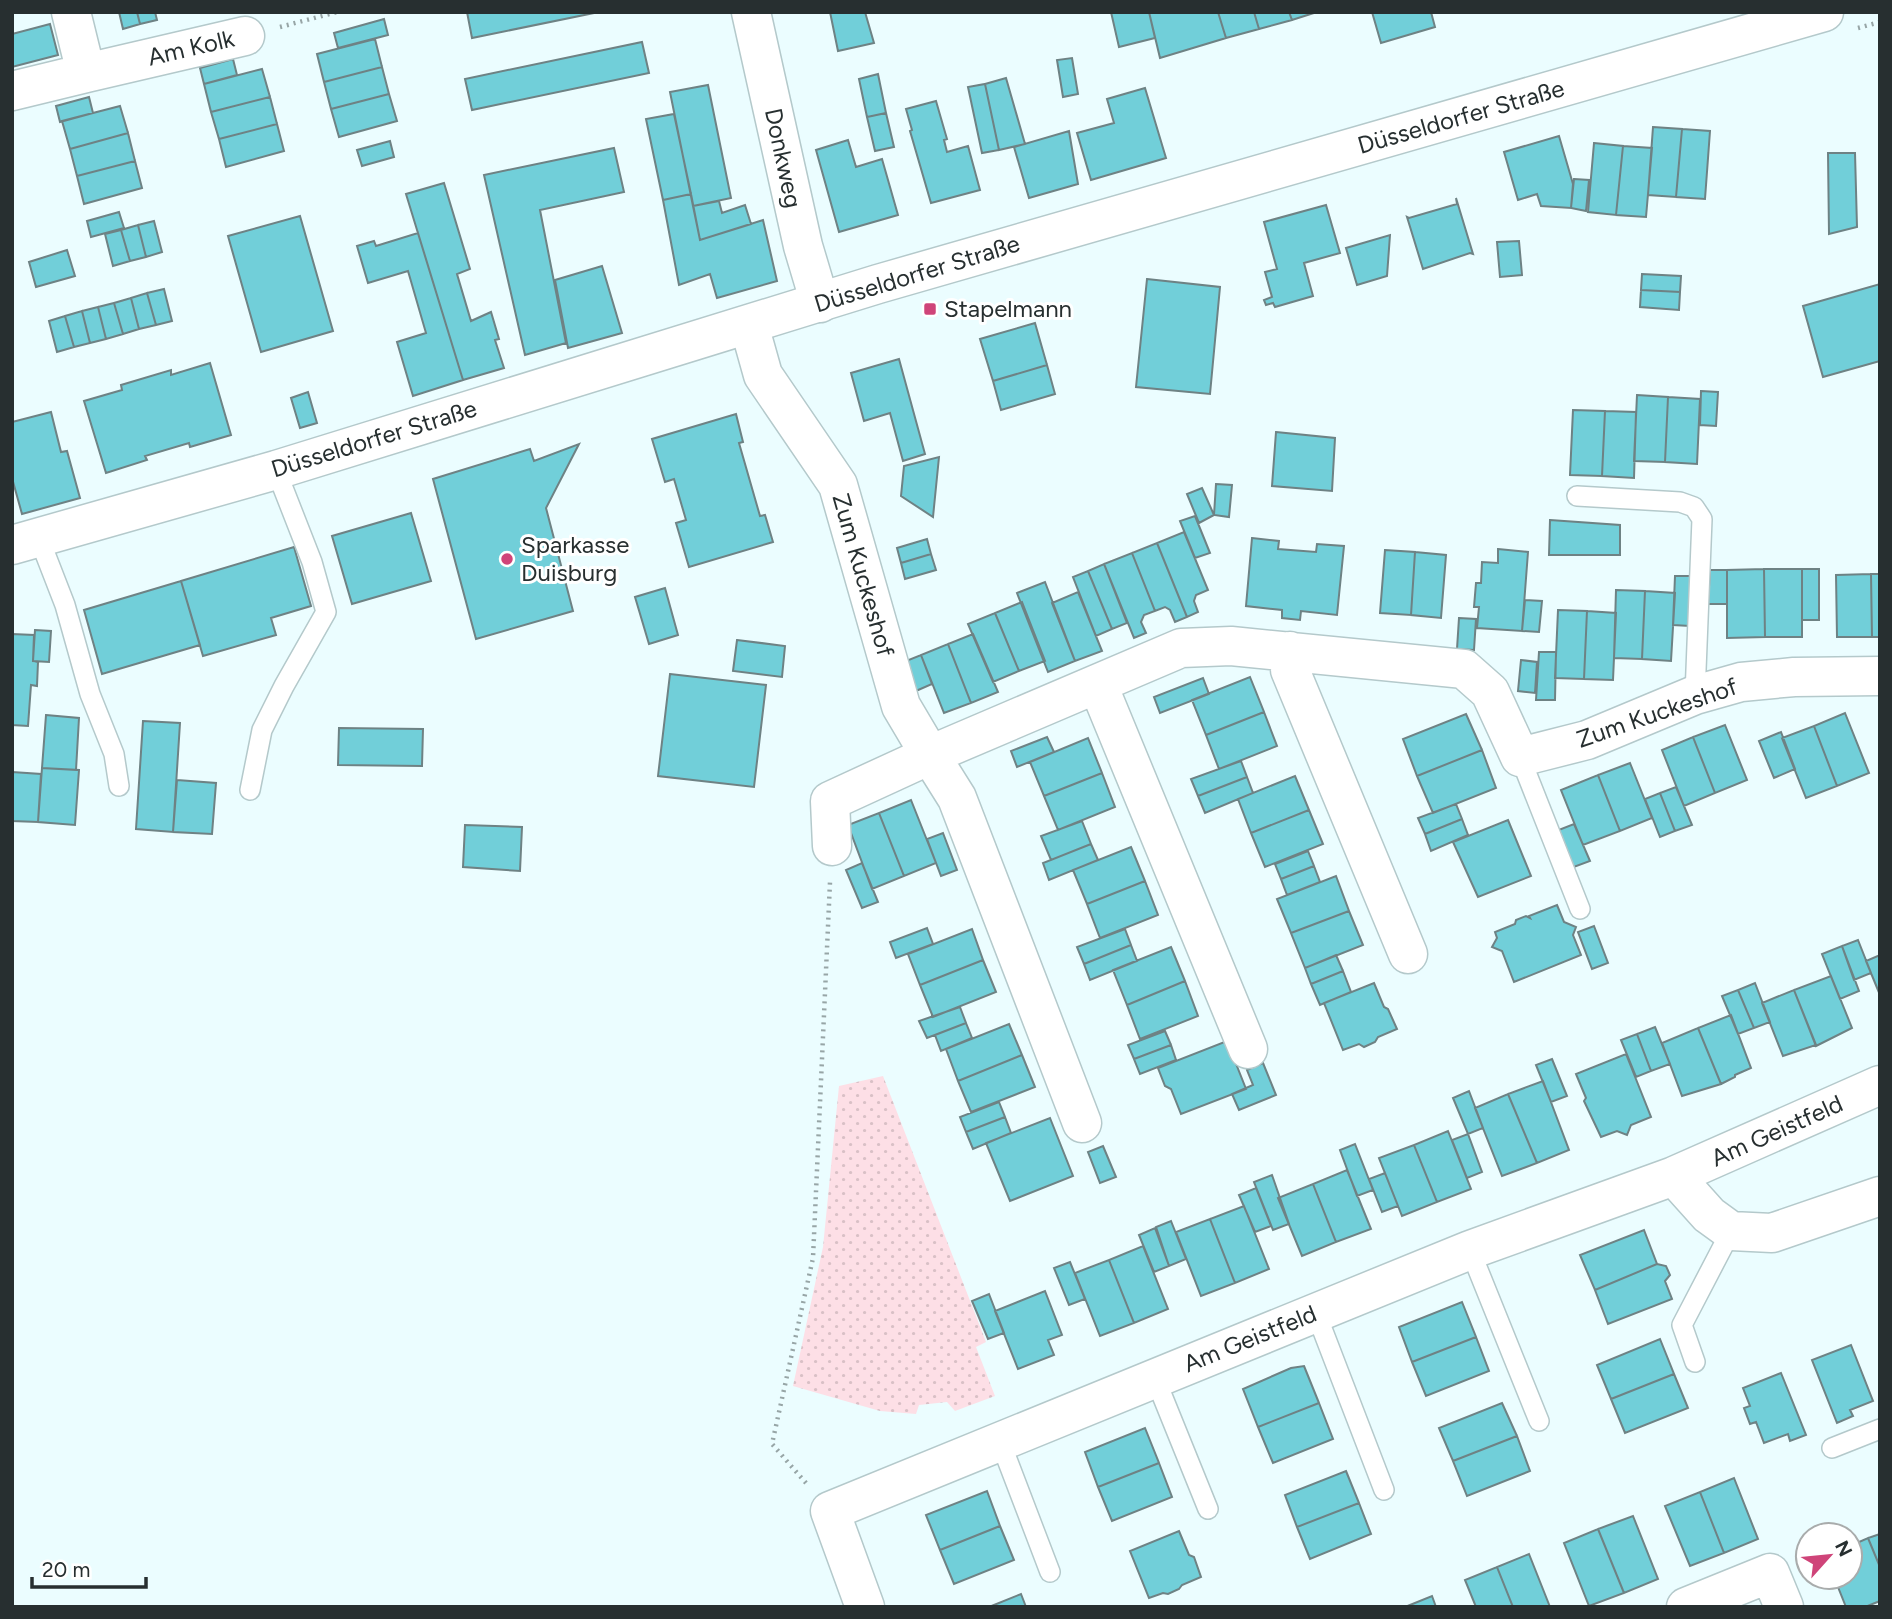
<svg xmlns="http://www.w3.org/2000/svg" width="1892" height="1619" font-family="Figtree,sans-serif">
<defs>
<pattern id="grass-dots" width="8" height="8" patternUnits="userSpaceOnUse" patternTransform="scale(1.75)"><rect width="8" height="8" fill="#fddfe6"/><path d="M2 2h.1M6 6h.1" fill="none" stroke="#d9c0c6" stroke-width="1.8" stroke-linecap="round"/></pattern>
</defs>
<rect width="100%" height="100%" fill="#ebfdff"/>
<!-- grass -->
<path fill="url(#grass-dots)" d="M883,1076L986,1342L976,1347L995,1396L955,1411L947,1402L919,1405L916,1414L880,1411L793,1386L823,1247L839,1086Z"/>
<!-- building -->
<path fill="#71cfd9" stroke="#6e8284" stroke-width="2" d="M119,12H137L140,24L123,29Z
M137,12H155L157,20L140,24Z
M467,12H599L472,38Z
M830,12H865L874,43L838,51Z
M1111,12H1149L1155,38L1119,47Z
M1149,12H1218L1226,38L1160,58Z
M1218,12H1254L1259,29L1226,38Z
M1254,12H1289L1292,20L1259,29Z
M1289,12H1317L1292,20Z
M1372,12H1431L1435,27L1381,43Z
M384,19L388,35L338,48L334,33Z
M50,24L58,55L12,67V34Z
M375,39L382,67L324,82L317,54Z
M642,42L649,73L472,110L465,79Z
M1072,58L1078,94L1063,97L1057,60Z
M233,59L237,75L204,84L200,68Z
M382,67L389,94L331,109L324,82Z
M262,69L270,97L211,112L204,84Z
M878,74L886,113L867,117L859,79Z
M1006,78L1025,144L999,150L985,84Z
M985,84L999,150L982,153L968,87Z
M708,85L731,198L693,206L670,92Z
M1145,88L1166,158L1091,180L1077,133L1114,123L1107,99Z
M389,94L397,121L339,137L331,109Z
M89,97L93,113L60,122L56,106Z
M270,97L277,124L219,139L211,112Z
M936,101L947,139L944,140L947,152L968,146L980,190L931,203L910,131L912,130L906,109Z
M120,106L128,133L70,149L62,121Z
M886,113L894,147L875,151L867,117Z
M674,114L691,194L663,200L646,119Z
M277,124L284,151L226,167L219,139Z
M1653,127L1682,129L1676,197L1648,195Z
M1682,129L1710,131L1705,199L1676,197Z
M1069,131L1078,184L1029,198L1014,147Z
M128,133L135,161L77,176L70,149Z
M1559,136L1573,184L1571,208L1541,206L1537,194L1518,200L1504,152Z
M848,140L856,167L882,159L898,215L839,232L816,150Z
M390,141L394,157L362,166L357,150Z
M1594,143L1623,146L1616,215L1588,212Z
M1623,146L1652,148L1646,217L1616,215Z
M614,148L624,192L540,210L566,343L525,355L484,175Z
M1828,153H1855L1857,227L1829,234Z
M135,161L142,188L84,204L77,176Z
M1574,179L1589,180L1586,211L1571,208Z
M444,183L470,269L457,274L471,321L491,312L499,339L495,340L504,368L463,380L406,194Z
M691,194L700,240L763,220L777,281L717,298L710,274L679,285L663,200Z
M1456,198L1473,254L1470,253L1423,269L1407,217L1409,218L1457,204Z
M719,201L722,213L745,205L751,224L700,240L693,206Z
M1326,205L1340,253L1304,263L1313,296L1275,307L1273,303L1266,305L1264,300L1272,297L1265,272L1277,269L1264,222Z
M119,212L124,228L91,237L87,221Z
M300,216L333,331L261,352L228,236Z
M154,221L162,252L146,257L138,225Z
M138,225L146,257L130,261L121,230Z
M121,230L130,261L113,266L105,234Z
M418,233L463,380L413,396L397,342L426,333L408,271L368,283L357,246L374,241L376,246Z
M1390,235L1387,276L1357,285L1346,248Z
M1519,241L1522,275L1500,277L1497,242Z
M67,250L75,276L36,287L29,262Z
M602,266L622,333L568,348L555,280Z
M1642,274L1681,276L1680,292L1641,290Z
M1147,279L1220,287L1210,394L1136,387Z
M1880,284V361L1823,377L1803,306Z
M164,289L172,321L156,325L147,293Z
M1641,290L1680,292L1679,310L1640,307Z
M147,293L156,325L139,329L131,298Z
M131,298L139,329L123,334L114,303Z
M114,303L123,334L106,339L98,307Z
M98,307L106,339L90,343L82,311Z
M82,311L90,343L74,347L65,316Z
M65,316L74,347L57,352L49,321Z
M1035,323L1047,365L993,381L980,339Z
M899,359L925,454L903,461L890,413L864,421L851,373Z
M210,363L231,435L190,447L189,443L145,456L147,460L106,473L84,401L122,390L121,385L171,370V375Z
M1047,365L1055,394L1001,410L993,381Z
M1701,391L1718,392L1716,426L1700,425Z
M308,392L317,423L300,428L291,398Z
M1637,395L1668,397L1665,462L1634,461Z
M1668,397L1700,399L1697,464L1665,462Z
M1573,410L1605,411L1602,476L1570,475Z
M1605,411L1636,412L1634,478L1602,476Z
M51,412L61,452L67,451L80,498L22,514L12,478V422Z
M736,414L743,442L739,443L760,516L765,515L773,542L689,567L676,523L686,520L674,479L665,482L652,439Z
M1276,432L1335,438L1332,491L1272,486Z
M579,444L546,508L573,611L476,639L433,479L530,449L534,461Z
M939,457L933,517L901,496L904,466Z
M1216,484L1232,485L1229,517L1214,515Z
M1202,488L1214,515L1199,523L1187,494Z
M411,513L431,581L352,604L332,536Z
M1195,516L1210,553L1195,558L1180,521Z
M1550,520L1620,525V555H1549Z
M1184,532L1208,590L1196,595L1194,601L1198,612L1187,617L1157,543Z
M1252,538L1279,541L1278,549L1316,552L1317,544L1344,546L1337,615L1301,611L1300,620L1282,618V610L1246,606Z
M927,539L931,554L901,563L897,548Z
M1157,543L1187,617L1175,622L1170,610L1165,607L1155,611L1132,553Z
M294,547L311,606L271,618L276,635L203,656L181,581Z
M1498,549L1528,552L1522,631L1477,628L1479,607H1474L1476,583H1481L1482,562L1498,563Z
M1385,550L1415,552L1411,615L1380,613Z
M1415,552L1446,555L1441,618L1411,615Z
M1132,553L1155,611L1144,615L1141,622L1146,633L1134,638L1104,564Z
M931,554L936,570L905,579L901,563Z
M1104,564L1127,623L1112,629L1088,571Z
M1764,569L1765,637L1727,638V570Z
M1764,569H1802V637H1765Z
M1802,569H1819V620H1802Z
M1710,570H1727V604H1708Z
M1088,571L1112,629L1096,636L1073,577Z
M1871,574L1872,637H1837L1836,575Z
M1871,574H1880V637H1872Z
M1675,576H1692L1690,626L1673,625Z
M181,581L200,645L102,674L84,610Z
M1045,582L1075,661L1048,672L1017,593Z
M665,588L678,635L649,644L635,597Z
M1616,590L1645,591L1642,659L1614,658Z
M1645,591L1675,593L1671,661L1642,659Z
M1078,592L1102,651L1075,661L1052,603Z
M1525,600L1542,601L1539,632L1522,631Z
M1022,602L1045,661L1019,671L995,613Z
M1558,610L1587,611L1584,679L1555,678Z
M1587,611L1616,613L1613,680L1584,679Z
M995,613L1019,671L993,682L968,624Z
M1459,618L1476,619L1474,650L1457,649Z
M35,630L51,631L49,662L33,661Z
M12,634L34,635L33,661L38,662L37,686L31,685L28,726L12,725Z
M973,634L998,692L971,703L948,644Z
M737,640L785,646L782,677L733,671Z
M948,644L971,703L944,713L921,655Z
M1539,652H1556L1555,700H1536Z
M921,655L932,684L909,694L901,663Z
M1521,660L1537,662L1535,693L1518,691Z
M670,674L766,685L754,787L658,776Z
M1250,677L1264,712L1206,735L1192,700Z
M1203,678L1209,694L1160,713L1154,697Z
M1264,712L1277,746L1219,769L1206,735Z
M1845,713L1869,773L1837,786L1814,726Z
M1466,714L1482,750L1417,776L1403,739Z
M46,715L79,718L76,770L42,768Z
M143,721L180,723L173,832L136,829Z
M1725,725L1747,780L1715,793L1693,737Z
M1814,726L1837,786L1806,798L1782,738Z
M339,728L423,729L422,766L338,765Z
M1781,732L1795,769L1774,778L1759,741Z
M1047,737L1054,752L1017,767L1011,751Z
M1693,737L1715,793L1684,806L1662,750Z
M1088,738L1102,773L1044,796L1030,762Z
M1482,750L1496,788L1433,813L1417,776Z
M1241,761L1247,777L1198,796L1191,779Z
M1630,763L1652,818L1620,831L1598,775Z
M42,768L79,770L75,825L38,822Z
M12,772L41,774L38,822L12,821Z
M1102,773L1115,807L1058,830L1044,796Z
M1598,775L1620,831L1583,845L1561,790Z
M1295,776L1309,810L1251,833L1238,799Z
M1247,777L1253,793L1205,813L1198,796Z
M177,780L216,783L212,834L173,832Z
M1676,787L1692,825L1675,831L1660,793Z
M1660,793L1675,831L1660,837L1645,799Z
M911,800L936,863L904,876L879,813Z
M1456,804L1462,819L1425,834L1418,818Z
M1309,810L1323,844L1265,867L1251,833Z
M879,813L904,876L872,889L848,825Z
M1462,819L1468,835L1431,851L1425,834Z
M1508,820L1531,876L1478,897L1453,842Z
M1082,821L1091,844L1051,860L1041,836Z
M1574,824L1590,861L1571,868L1556,831Z
M465,825L522,827L520,871L463,867Z
M943,833L957,870L941,876L927,839Z
M1091,844L1098,860L1049,880L1043,863Z
M1131,847L1145,881L1087,904L1073,870Z
M1308,851L1314,866L1281,879L1275,864Z
M862,863L878,902L862,908L846,870Z
M1314,866L1320,882L1287,895L1281,879Z
M1336,876L1349,911L1291,933L1277,899Z
M1145,881L1158,915L1100,938L1087,904Z
M1557,905L1564,922L1576,927L1573,935L1581,955L1514,982L1502,951L1492,947L1497,938L1495,932L1515,924L1516,920L1526,916L1530,918L1529,916Z
M1349,911L1363,945L1305,968L1291,933Z
M1594,926L1608,963L1592,969L1578,932Z
M927,928L933,944L896,958L890,942Z
M972,929L983,960L920,985L908,954Z
M1125,929L1131,945L1084,964L1077,947Z
M1858,940L1871,973L1854,980L1842,946Z
M1131,945L1137,961L1090,980L1084,964Z
M1842,946L1859,991L1840,999L1822,954Z
M1171,947L1185,981L1127,1005L1113,970Z
M1336,955L1343,971L1311,984L1305,968Z
M1880,955V995L1866,961Z
M983,960L996,992L933,1017L920,985Z
M1343,971L1351,992L1320,1005L1311,984Z
M1831,976L1852,1028L1816,1046L1794,990Z
M1185,981L1198,1016L1140,1039L1127,1005Z
M1374,983L1384,1007L1388,1009L1397,1029L1378,1037L1375,1042L1364,1047L1359,1044L1343,1050L1324,1003Z
M1755,983L1770,1022L1754,1028L1738,990Z
M1738,990L1754,1028L1738,1034L1722,996Z
M1794,990L1816,1045L1783,1056L1762,1003Z
M960,1007L966,1023L927,1038L919,1021Z
M1731,1015L1751,1068L1735,1075V1077L1721,1084L1698,1028Z
M966,1023L972,1038L941,1051L935,1035Z
M1009,1024L1022,1055L958,1081L946,1049Z
M1655,1027L1670,1064L1651,1071L1637,1034Z
M1698,1028L1721,1084L1682,1096L1662,1043Z
M1165,1031L1171,1045L1134,1059L1128,1045Z
M1637,1034L1651,1071L1636,1077L1621,1040Z
M1227,1041L1246,1089L1181,1114L1171,1089L1165,1086L1158,1068Z
M1171,1045L1176,1060L1140,1074L1134,1059Z
M1626,1054L1651,1117L1631,1125L1627,1135L1617,1131L1601,1137L1584,1101L1586,1098L1576,1074Z
M1022,1055L1035,1087L971,1112L958,1081Z
M1552,1059L1567,1096L1551,1102L1536,1065Z
M1263,1063L1276,1095L1239,1110L1232,1094L1253,1085L1247,1070Z
M1543,1081L1569,1150L1537,1163L1508,1094Z
M1469,1091L1483,1128L1468,1134L1453,1098Z
M1508,1094L1537,1163L1502,1176L1475,1108Z
M999,1102L1005,1117L966,1132L960,1117Z
M1005,1117L1011,1133L973,1149L966,1132Z
M1050,1118L1073,1176L1010,1201L986,1143Z
M1448,1131L1471,1189L1437,1202L1414,1145Z
M1468,1134L1482,1172L1467,1178L1452,1140Z
M1355,1144L1373,1190L1357,1196L1340,1150Z
M1414,1145L1437,1202L1402,1216L1379,1158Z
M1103,1146L1116,1177L1100,1183L1088,1152Z
M1347,1170L1371,1229L1336,1242L1313,1184Z
M1385,1173L1398,1206L1382,1212L1369,1179Z
M1272,1175L1289,1224L1273,1230L1254,1182Z
M1313,1184L1336,1242L1302,1256L1278,1198Z
M1256,1188L1271,1226L1255,1232L1239,1195Z
M1244,1206L1269,1269L1235,1283L1210,1219Z
M1210,1219L1235,1283L1201,1296L1176,1232Z
M1171,1221L1186,1259L1169,1266L1156,1227Z
M1155,1228L1169,1266L1154,1272L1139,1235Z
M1644,1230L1657,1264L1595,1290L1580,1255Z
M1143,1246L1168,1309L1134,1323L1109,1260Z
M1109,1260L1134,1323L1100,1336L1075,1273Z
M1070,1262L1085,1299L1069,1305L1054,1268Z
M1657,1264L1666,1266L1670,1275L1665,1281L1672,1299L1608,1324L1595,1290Z
M1045,1291L1062,1335L1048,1340L1054,1355L1018,1369L995,1311Z
M989,1294L1004,1333L988,1339L972,1301Z
M1462,1302L1476,1337L1412,1362L1399,1327Z
M1476,1337L1489,1371L1426,1396L1412,1362Z
M1660,1339L1674,1374L1611,1399L1597,1365Z
M1851,1345L1873,1401L1850,1410L1853,1416L1837,1423L1812,1360Z
M1304,1366L1319,1403L1258,1427L1243,1389L1291,1368Z
M1781,1373L1806,1435L1790,1441L1788,1434L1764,1443L1756,1422L1750,1424L1744,1408L1750,1406L1743,1388Z
M1674,1374L1688,1408L1625,1433L1611,1399Z
M1319,1403L1333,1439L1273,1463L1258,1427Z
M1502,1403L1517,1436L1453,1461L1439,1428Z
M1145,1428L1159,1463L1098,1487L1085,1452Z
M1517,1436L1530,1471L1467,1496L1453,1461Z
M1159,1463L1172,1497L1112,1521L1098,1487Z
M1346,1471L1359,1503L1297,1527L1285,1495Z
M1734,1478L1758,1539L1724,1553L1700,1492Z
M987,1491L1000,1526L940,1550L926,1515Z
M1700,1492L1724,1553L1690,1566L1665,1506Z
M1359,1503L1371,1534L1310,1559L1297,1527Z
M1633,1516L1658,1579L1624,1593L1598,1529Z
M1000,1526L1014,1560L954,1584L940,1550Z
M1598,1529L1624,1593L1589,1606L1564,1543Z
M1179,1531L1189,1555L1194,1557L1201,1577L1182,1585L1179,1589L1168,1594L1163,1593L1149,1598L1130,1551Z
M1880,1534V1567L1868,1538Z
M1868,1538L1880,1567V1601L1865,1607H1846L1834,1577H1850V1546Z
M1529,1554L1550,1607H1513L1497,1567Z
M1497,1567L1513,1607H1476L1465,1580Z
M1021,1594L1026,1607H989Z
M1432,1596L1436,1607H1405Z"/>
<g fill="none" stroke-linecap="round" stroke-linejoin="round">
<defs>
<path id="lane" d="M1577,496L1680,502L1694,507L1702,519L1695,695
M39,538L65,605L90,694L114,754L119,786
M1520,757L1580,909
M250,790L262,730L284,686L326,612L312,562L276,470
M1470,1250L1539,1421
M1316,1313L1384,1490
M1695,1362L1682,1325L1731,1231
M1155,1378L1208,1509
M1000,1441L1050,1572
M1832,1448L1880,1429"/>
<path id="street" d="M751,12L803,246L820,303
M86,73L245,36
M12,91L86,73L71,12
M749,325L763,375L838,485L901,706L930,755L1181,648L1231,646L1464,669L1490,692L1520,757L1587,740L1695,695L1741,682L1794,677L1880,676
M1290,651V670L1408,954
M1098,685L1248,1049
M832,846L830,801L930,755L957,798L1082,1123
M1674,1176L1709,1215L1731,1231L1772,1233L1880,1196
M865,1607L830,1511L1470,1250L1674,1176L1880,1085
M1686,1607L1770,1573L1784,1607"/>
<path id="secondary" d="M12,545L276,470L878,284L1824,12"/>
</defs>
<!-- lane casing -->
<use href="#lane" stroke="#b4c9cb" stroke-width="22"/>
<!-- street casing -->
<use href="#street" stroke="#b4c9cb" stroke-width="41"/>
<!-- secondary casing -->
<use href="#secondary" stroke="#b4c9cb" stroke-width="41"/>
<!-- path -->
<path stroke="#97a5a6" stroke-width="4.5" stroke-dasharray="2 5" stroke-linecap="butt" d="M280,27L337,12
M1858,28L1880,22
M806,1483L772,1444L813,1258L830,882"/>
<!-- lane -->
<use href="#lane" stroke="#fff" stroke-width="19"/>
<!-- street -->
<use href="#street" stroke="#fff" stroke-width="38"/>
<!-- secondary -->
<use href="#secondary" stroke="#fff" stroke-width="38"/>
</g>
<!-- markers -->
<g fill="#cf4479" stroke="#fff" stroke-width="2.5">
<rect x="923" y="302" width="14" height="14" rx="3.5"/>
<circle cx="507" cy="559" r="7"/>
</g>
<g text-anchor="middle" stroke-width="6" stroke-linejoin="round" paint-order="stroke">
<!-- street labels -->
<g font-size="24" fill="#272f30" stroke="#fff">
<text transform="translate(191 48) rotate(-13)" y="8">Am Kolk</text>
<text transform="translate(1461 117) rotate(-16)" y="8">Düsseldorfer Straße</text>
<text transform="translate(783 158) rotate(78)" y="8">Donkweg</text>
<text transform="translate(917 274) rotate(-17)" y="8">Düsseldorfer Straße</text>
<text transform="translate(374 439) rotate(-17)" y="8">Düsseldorfer Straße</text>
<text transform="translate(863 575) rotate(74)" y="8">Zum Kuckeshof</text>
<text transform="translate(1657 713) rotate(-19)" y="8">Zum Kuckeshof</text>
<text transform="translate(1777 1131) rotate(-24)" y="8">Am Geistfeld</text>
<text transform="translate(1250 1339) rotate(-22)" y="8">Am Geistfeld</text>
</g>
<!-- poi labels -->
<g font-size="24" fill="#272f30" stroke="#fff" text-anchor="start">
<text x="944" y="317">Stapelmann</text>
<text x="521" y="553">Sparkasse<tspan x="521" dy="28">Duisburg</tspan></text>
</g>
</g>
<!-- border -->
<rect width="1892" height="1619" fill="none" stroke="#272f30" stroke-width="28"/>
<!-- north arrow -->
<g transform="translate(1829 1556) rotate(63)"><circle r="33" fill="#ffffff" stroke="#a9acac" stroke-width="2"/>
<path d="M0-5L12 26L0 18L-12 26Z" fill="#cf4479"/>
<text y="-10" font-size="19" font-weight="bold" text-anchor="middle" fill="#272f30">N</text>
</g>
<!-- scale -->
<path d="M32 1577v10h114v-10" fill="none" stroke="#272f30" stroke-width="3.5"/>
<text x="42" y="1577" font-size="21" fill="#272f30" stroke="#ffffff" stroke-width="5" paint-order="stroke">20 m</text>
</svg>
